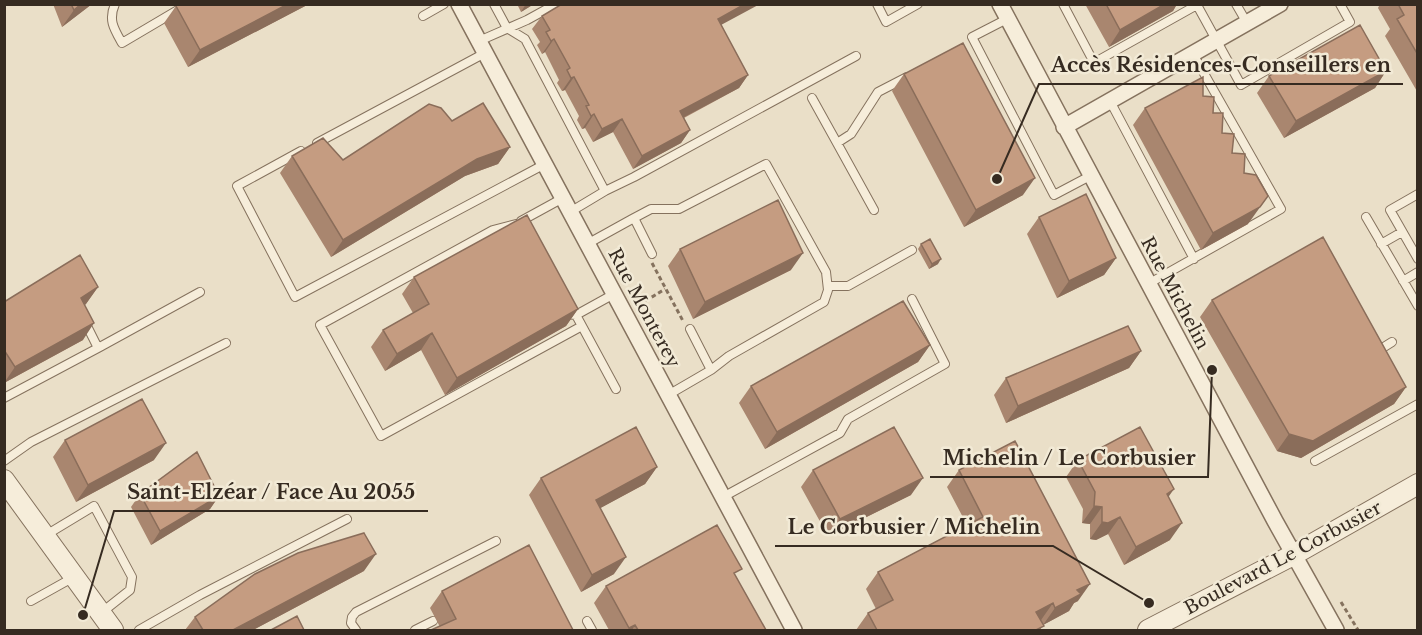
<svg xmlns="http://www.w3.org/2000/svg" width="1422" height="635" font-family="'Libre Baskerville',serif">
<rect width="100%" height="100%" fill="#eadfc8"/>
<g fill="none" stroke-linecap="round" stroke-linejoin="round">
<defs>
<path id="service" d="M115,4C108,20 114,29 122,43L188,4
M494,4L507,28L525,39L605,191L570,212
M877,4L886,22L918,4
M1063,4L1091,57L1097,61L1197,5L1241,85L1350,22L1340,4
M1236,4L1247,23
M423,16L444,4
M1007,19L972,37L1054,195L1090,176
M479,41L527,20L556,4
M812,98L837,143
M1110,101L1194,259
M317,143L485,53
M301,151L237,186L295,297L545,164
M605,191L634,177L856,56
M1418,194L1390,210L1418,259
M874,210L837,143L851,134L878,92L907,77
M1366,217L1418,306
M634,218L651,209H679L766,164L826,272L828,290L824,302L729,356L711,370
M521,221L563,198
M516,224L493,230L320,325L381,436L582,326
M587,244L634,218L652,254
M1381,244L1402,232
M1403,281L1418,272
M1148,284L1281,209L1193,54
M828,286H848L912,250
M565,314L576,315L614,294
M576,315L616,389
M98,348L200,292
M1376,352L1392,342
M668,395L711,370L690,329
M4,398L98,348L86,324
M4,461L31,442L226,343
M1315,461L1418,404
M723,497L840,433L848,419L945,364L912,299
M46,535L94,506L132,577L130,590L101,613
M31,601L74,577
M587,621L592,630
M139,630L200,595L347,519
M356,630L351,623L352,617L356,612L496,541
M415,630L433,621"/>
<path id="minor" d="M459,4L794,630
M1000,4L1275,521L1336,630
M1064,127L1280,4"/>
<path id="tertiary" d="M4,480L113,630
M1148,630L1293,555L1418,484"/>
</defs>
<!-- service casing -->
<use href="#service" stroke="#85725e" stroke-width="10"/>
<!-- minor casing -->
<use href="#minor" stroke="#85725e" stroke-width="18"/>
<!-- tertiary casing -->
<use href="#tertiary" stroke="#85725e" stroke-width="22"/>
<!-- path -->
<path stroke="#85725e" stroke-width="3" stroke-dasharray="4.5 3" stroke-linecap="butt" d="M652,263L683,321
M639,305L665,289
M1341,602L1358,630"/>
<!-- service -->
<use href="#service" stroke="#f6edda" stroke-width="8"/>
<!-- minor -->
<use href="#minor" stroke="#f6edda" stroke-width="15"/>
<!-- tertiary -->
<use href="#tertiary" stroke="#f6edda" stroke-width="20"/>
</g>
<!-- wall -->
<path fill="#a9866f" d="M53,4H92L62,27Z
M309,4L188,67L164,23L176,6Z
M517,4H534L521,12Z
M1085,4H1177L1173,11L1109,47Z
M1380,4H1418V93L1385,36L1390,29L1378,8Z
M542,16L721,25L748,75L739,88L684,118L690,130L681,143L633,169L613,132L593,142L585,128L582,129L577,120L579,116L565,90L562,91L557,83L559,80L545,52L542,54L537,45L540,42L532,29Z
M1386,71L1375,88L1284,138L1257,93L1269,76Z
M904,74L1023,195L964,227L892,91Z
M1203,96L1213,113L1222,133L1244,173L1248,224L1201,250L1133,125L1145,108Z
M452,121L510,147L498,164L465,176L331,257L280,173L292,156L343,160Z
M1039,217L1116,258L1104,275L1057,298L1027,234Z
M921,244L938,264L929,269L918,249Z
M680,249L791,270L693,319L668,266Z
M414,277L578,309L566,326L445,395L421,350L385,371L371,347L383,330L413,313L402,294Z
M98,287L85,305L83,340L4,383V302Z
M1212,300L1406,387L1394,404L1301,458L1277,451L1200,317Z
M930,345L918,362L765,449L739,403L751,386Z
M1141,351L1129,368L1006,423L994,395L1006,378Z
M65,440L154,460L76,502L53,457Z
M1078,460L1169,497L1170,540L1124,565L1108,534L1096,540L1090,539V524L1082,523L1083,509L1066,477Z
M657,467L645,484L600,508L614,574L581,592L529,495L541,478Z
M813,470L911,495L828,536L801,487Z
M959,470L1078,601L1074,603L1069,611L1043,625L1041,621V630H856L868,613L876,609L866,589L878,572L967,525L947,487Z
M140,494L219,496L210,509L151,545L131,507Z
M364,571L253,630H185L195,617Z
M736,577L766,630H609L594,603L606,586Z
M442,591L573,630L440,627L430,608Z"/>
<!-- shaded-wall -->
<path fill="#8a6d5a" d="M81,4H92L62,27L74,10Z
M288,4H309L188,67L200,50Z
M526,4H534L521,12Z
M745,4H760L708,32L718,19Z
M1165,4H1177L1173,11L1109,47L1120,30Z
M554,39L545,52L542,54L551,41Z
M1386,71L1375,88L1284,138L1296,121Z
M748,75L739,88L671,124L680,111Z
M574,77L565,90L562,91L571,78Z
M594,114L585,128L582,129L591,116Z
M622,119L613,132L593,142L602,129Z
M690,130L681,143L633,169L642,156Z
M510,147L498,164L465,176L331,257L343,240L477,159Z
M1035,178L1023,195L964,227L976,210Z
M1268,196L1248,224L1201,250L1213,233Z
M803,253L791,270L693,319L705,302Z
M1116,258L1104,275L1057,298L1069,281Z
M941,259L938,264L929,269L932,264Z
M98,287L86,304L69,315L81,298Z
M578,309L566,326L445,395L457,378Z
M94,323L83,340L4,383L15,367Z
M432,333L421,350L385,371L397,354Z
M930,345L918,362L765,449L777,432Z
M1141,351L1129,368L1006,423L1018,406Z
M1406,387L1394,404L1301,458L1277,451L1289,434Z
M166,443L154,460L76,502L88,485Z
M657,467L645,484L584,517L596,500Z
M923,478L911,495L828,536L840,519Z
M1174,489L1162,506L1167,494Z
M219,496L210,509L151,545L160,531Z
M1094,506L1102,507L1090,524L1082,523Z
M1120,517L1108,534L1096,540L1090,539L1102,522Z
M1182,523L1170,540L1124,565L1136,547Z
M376,554L364,571L253,630H233Z
M626,557L614,574L581,592L592,575Z
M1090,584L1078,601L1074,603L1069,611L1043,625L1055,608L1077,590Z
M1053,603L1041,620L1024,629L1036,612Z
M635,625L632,630H628L629,628Z"/>
<!-- building -->
<path fill="#c59c81" stroke="#8a6d5a" stroke-width="1.5" d="M71,4H81L74,10Z
M178,4H288L200,50L176,6Z
M562,4H745L718,19L748,75L680,111L690,130L642,156L622,119L602,129L594,114L591,116L586,106L589,105L574,77L571,78L567,70L570,68L554,39L551,41L546,32L550,30L542,16Z
M1106,4H1165L1120,30Z
M1398,4H1418V55L1397,19L1404,15Z
M1360,25L1386,71L1296,121L1269,76Z
M963,43L1035,178L976,210L904,74Z
M1203,77V96L1214,97L1213,113H1223L1222,133L1234,134L1232,153L1245,154L1244,173L1256,175L1268,196L1260,207L1213,233L1145,108Z
M483,103L510,147L477,159L343,240L292,156L323,138L343,160L429,104L441,108L452,121Z
M1086,194L1116,258L1069,281L1039,217Z
M778,200L803,253L705,302L680,249Z
M527,215L578,309L457,378L432,333L397,354L383,330L429,304L414,277Z
M1323,237L1406,387L1313,441L1289,434L1212,300Z
M930,239L941,259L932,264L921,244Z
M80,255L98,287L81,298L94,323L15,367L4,350V302Z
M903,301L930,345L777,432L751,386Z
M1128,326L1141,351L1018,406L1006,378Z
M142,399L166,443L88,485L65,440Z
M636,427L657,467L596,500L626,557L592,575L541,478Z
M894,427L923,478L840,519L813,470Z
M1140,427L1174,489L1167,494L1182,523L1136,547L1120,517L1108,523L1102,522V507L1094,506L1095,492L1078,460Z
M1015,441L1090,584L1077,590L1081,594L1055,608L1053,603L1036,612L1044,626L1036,630H877L868,613L893,600L878,572L983,517L959,470Z
M197,452L219,496L160,531L140,494Z
M717,525L742,569L734,573L766,630H638L635,625L629,628L606,586Z
M364,533L376,554L233,630H203L195,617L255,574L298,553Z
M529,545L573,630H431L456,619L442,591Z
M297,616L304,630H271Z"/>
<g text-anchor="middle" stroke-width="5" stroke-linejoin="round" paint-order="stroke">
<!-- street labels -->
<g font-size="18" fill="#362b21" stroke="#f2ead6">
<text transform="translate(1175 293) rotate(62)" y="6">Rue Michelin</text>
<text transform="translate(644 308) rotate(62)" y="6">Rue Monterey</text>
<text transform="translate(1283 558) rotate(-28)" y="6">Boulevard Le Corbusier</text>
</g>
</g>
<!-- callouts -->
<path fill="none" stroke="#362b21" stroke-width="2" d="M997 179L1039 84H1403M1212 370L1208 477H930M83 615L114 511H428M1149 603L1053 546H775"/>
<g fill="#362b21" stroke="#f2ead6" stroke-width="2">
<circle cx="997" cy="179" r="6"/>
<circle cx="1212" cy="370" r="6"/>
<circle cx="83" cy="615" r="6"/>
<circle cx="1149" cy="603" r="6"/>
</g>
<g font-size="20" text-anchor="middle" font-weight="bold" fill="#362b21" stroke="#f2ead6" stroke-width="5" stroke-linejoin="round" paint-order="stroke">
<text x="1221" y="72">Accès Résidences-Conseillers en</text>
<text x="1069" y="465">Michelin / Le Corbusier</text>
<text x="271" y="499">Saint-Elzéar / Face Au 2055</text>
<text x="914" y="534">Le Corbusier / Michelin</text>
</g>
<!-- border -->
<rect width="1422" height="635" fill="none" stroke="#362b21" stroke-width="12"/>
</svg>
